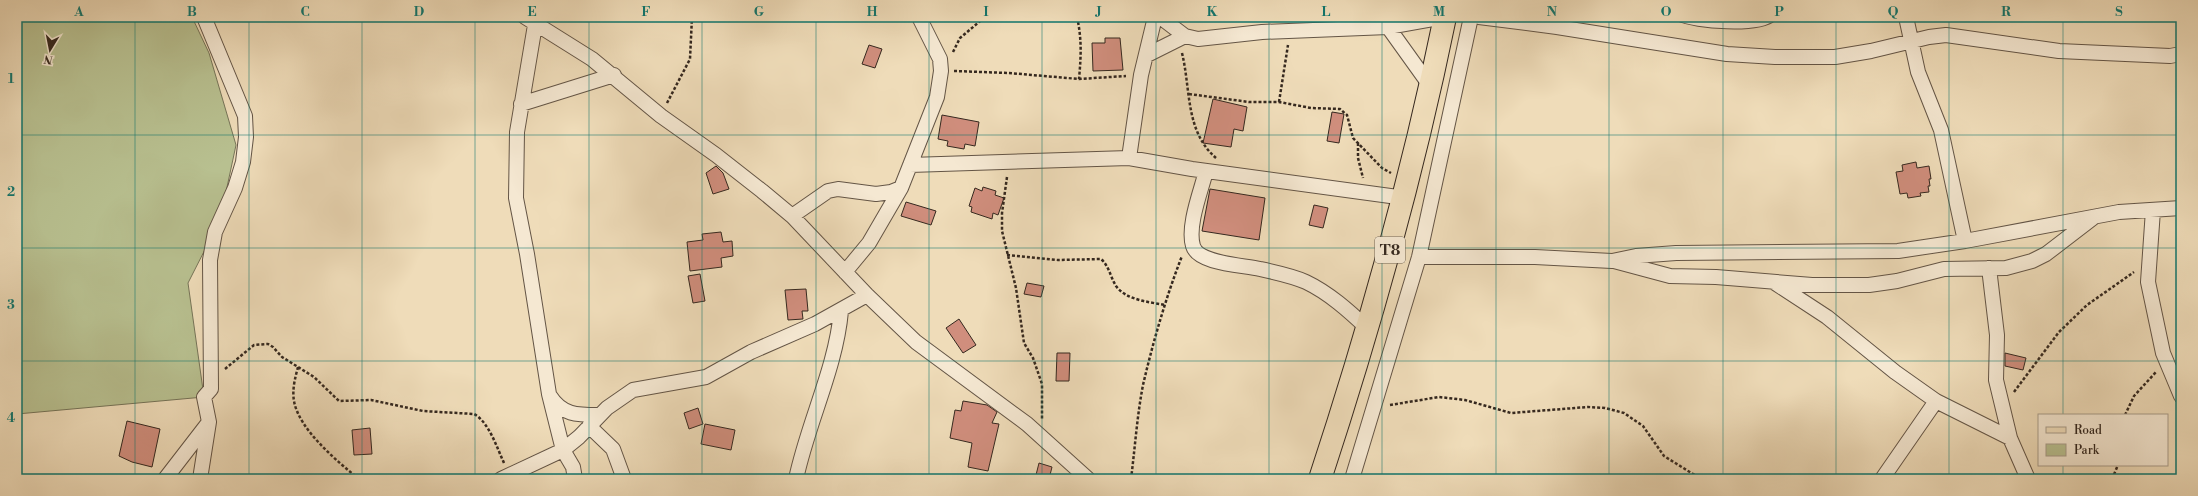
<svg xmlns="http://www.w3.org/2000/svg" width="2198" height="496" font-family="'Libre Bodoni',serif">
<rect width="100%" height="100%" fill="#efdcb9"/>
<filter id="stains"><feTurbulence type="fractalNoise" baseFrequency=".005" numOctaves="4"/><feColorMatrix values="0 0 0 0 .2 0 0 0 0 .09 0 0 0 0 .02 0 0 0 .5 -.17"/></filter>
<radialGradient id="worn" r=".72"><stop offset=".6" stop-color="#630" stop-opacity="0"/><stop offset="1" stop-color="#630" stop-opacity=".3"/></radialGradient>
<!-- green -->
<path fill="#b8c090" stroke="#767458" d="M17,17H192L209,53L236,145L220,220L188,283L204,397L17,414Z"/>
<!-- building -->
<path fill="#d08e7d" stroke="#35281f" d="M1105,38H1120L1123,70L1093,71L1092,43H1105Z
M869,45L882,49L875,68L862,64Z
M1213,99L1247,107L1243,131L1234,129L1231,147L1203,143Z
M1332,112L1344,114L1339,143L1327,141Z
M942,115L979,122L975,146L965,144L964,149L947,146L948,141L938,139Z
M1916,162L1917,168L1929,166L1931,179H1929L1930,186H1928L1929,192L1920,193L1921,196L1908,198L1907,193L1900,194L1896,172L1903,171L1902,165Z
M716,166L723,173L729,189L713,194L706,173Z
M983,187L996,191L995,195L1004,198L998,215L993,213L992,219L971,212L972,207L969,206L975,188L982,191Z
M1210,189L1265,198L1259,240L1202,231Z
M906,202L936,211L931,225L901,216Z
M1314,205L1328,208L1323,228L1309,225Z
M721,232L723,242L732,241L733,256L721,258L722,267L690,271L687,242L703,240L702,234Z
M700,274L705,301L693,303L688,276Z
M1027,283L1044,286L1041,297L1024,294Z
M806,289L808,311H802L803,319L788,320L785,290Z
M959,319L976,345L963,353L946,328Z
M1057,353H1070L1069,381H1056Z
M2005,353L2026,358L2023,370L2005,366Z
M963,401L987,405L997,412L992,423L999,424L988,471L968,467L972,443L950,438L955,410L961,411Z
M698,408L703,424L689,429L684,413Z
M127,421L160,429L152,467L132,462L119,456Z
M705,424L735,430L731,450L701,444Z
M370,428L372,454L354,455L352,430Z
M1039,463L1052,467L1049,479H1035Z"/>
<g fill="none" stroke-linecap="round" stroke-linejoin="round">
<defs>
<path id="service" d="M1678,17C1696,25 1758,30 1773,17"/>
<path id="minor" d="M525,17L592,59L661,116L716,155L762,191L792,216L867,295L916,342L1027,424L1088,479
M1160,17L1185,36L1198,39L1262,32L1388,27L1444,17
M1479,17L1557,27L1727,54L1775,57H1835L1871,51L1929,37L1946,35L2059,51L2170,56L2181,54
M1906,17L1918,72L1941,130L1965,241
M535,25L517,132L516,198L527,254L549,394L563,450L573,467L575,479
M1388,27L1431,87
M1147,55L1185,36
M521,104L614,75
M1129,158L1141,75L1155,17
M910,165L1129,158L1192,169L1405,198
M1206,171C1201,191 1187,226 1193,246C1198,264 1244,265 1260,269C1274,272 1293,276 1306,282C1329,293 1349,311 1367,328
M2153,210L2148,282L2163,353L2181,396
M792,216L828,191L838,189L876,194L891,192L901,188
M1419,257H1535L1612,261L1636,256L1676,253L1898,251L1965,241L2119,212L2181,208
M1614,261L1670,276L1716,277L1812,285H1869L1897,281L1944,269L2006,268L2032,261L2046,254L2093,218
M1989,268L1997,335L1996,380L2010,438L2028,479
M845,272L869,243L901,188L937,97L941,71L940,59L919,17
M1775,283L1827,317L1895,372L1936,401L2010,438
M550,396C562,415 577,415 598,415
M589,426L613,449L624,479
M165,479L209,422
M200,479L209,422L204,397L211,389L210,260L215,232L235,188L243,162L246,137L245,116L204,17
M501,479L563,450L579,437L607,408L633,390L706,377L751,352L815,324L867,295
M796,479C808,422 836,368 841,311
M1352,479L1419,257L1471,17
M1882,479L1936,401"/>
<path id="primary" d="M1320,479C1370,327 1413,174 1445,17"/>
</defs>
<!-- service casing -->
<use href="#service" stroke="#645546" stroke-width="9"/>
<!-- minor casing -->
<use href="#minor" stroke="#645546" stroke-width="16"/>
<!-- primary casing -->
<use href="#primary" stroke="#35281f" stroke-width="24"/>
<!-- path -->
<path stroke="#35281f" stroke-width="2.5" stroke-dasharray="3 2" stroke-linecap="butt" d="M1077,17C1082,39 1081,57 1079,79
M953,52L960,38L985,17
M1182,53C1191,90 1185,131 1216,158
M954,71L1009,73L1079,79L1126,76
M1189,94L1249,102H1279L1311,108L1340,109L1347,115L1353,138L1382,168L1391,173
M1279,102L1288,45
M667,103L690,59L692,17
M1358,143V158L1363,178
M1007,177L1002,213V231L1016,288L1024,343L1033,358L1042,384V419
M1007,255L1058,260L1101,259C1109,266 1110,276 1116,286C1126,300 1149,302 1165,305
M298,367C295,378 292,390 294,401C299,430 338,462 359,479
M225,369L254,345L268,344L273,347L282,357L314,377L339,401L371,400L423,411L474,414C489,422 497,448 504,463
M2014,392L2059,332L2087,305L2134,272
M1390,405L1439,397L1465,400L1511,413L1588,407L1605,408L1624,413L1643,426L1664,456L1701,479
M2125,415L2134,396L2156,372
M1131,479C1135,448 1137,416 1143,385C1153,342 1166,297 1182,256
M2112,479L2118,465"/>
<!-- service -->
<use href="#service" stroke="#f5e8d2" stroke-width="7"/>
<!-- minor -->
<use href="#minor" stroke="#f5e8d2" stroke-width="14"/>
<!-- primary -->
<use href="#primary" stroke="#efdcb9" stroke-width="22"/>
</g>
<!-- grid -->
<path fill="none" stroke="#0f766e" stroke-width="1" stroke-opacity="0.55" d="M135,17V479M249,17V479M362,17V479M475,17V479M589,17V479M702,17V479M816,17V479M929,17V479M1042,17V479M1156,17V479M1269,17V479M1382,17V479M1496,17V479M1609,17V479M1723,17V479M1836,17V479M1949,17V479M2063,17V415M17,135H2181M17,248H2181M17,361H2181M2063,465V479"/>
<g text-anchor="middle" stroke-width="3" stroke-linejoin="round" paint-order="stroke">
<!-- shield labels -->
<rect fill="#f5e8d2" stroke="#6f6255" stroke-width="1" x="1375" y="237" width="30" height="26" rx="3"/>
<g font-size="15" font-weight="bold" fill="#35281f">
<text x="1390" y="255">T8</text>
</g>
</g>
<!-- margin -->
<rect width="2198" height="496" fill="none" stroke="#efdcb9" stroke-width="44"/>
<!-- legend -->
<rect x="2038" y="414" width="130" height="52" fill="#f5e8d2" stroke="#a89b8a"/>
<rect x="2046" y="427" width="20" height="6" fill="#efdcb9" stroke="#a89b8a"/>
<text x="2074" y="434" font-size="12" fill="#35281f">Road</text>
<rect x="2046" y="444" width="20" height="12" fill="#b8c090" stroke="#a89b8a"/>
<text x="2074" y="454" font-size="12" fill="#35281f">Park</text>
<!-- north arrow -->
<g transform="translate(50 50) rotate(190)" stroke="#f5e8d2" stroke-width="3" paint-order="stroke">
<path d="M0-3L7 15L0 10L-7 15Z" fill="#35281f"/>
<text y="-6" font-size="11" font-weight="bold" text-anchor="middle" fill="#35281f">N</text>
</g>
<rect x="22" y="22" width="2154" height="452" fill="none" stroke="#0f766e" stroke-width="1.5"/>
<g font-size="13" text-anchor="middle" font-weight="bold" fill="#0f766e">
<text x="79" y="16">A</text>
<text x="192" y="16">B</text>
<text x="305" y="16">C</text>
<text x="419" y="16">D</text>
<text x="532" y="16">E</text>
<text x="646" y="16">F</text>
<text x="759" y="16">G</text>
<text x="872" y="16">H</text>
<text x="986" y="16">I</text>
<text x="1099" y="16">J</text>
<text x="1212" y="16">K</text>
<text x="1326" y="16">L</text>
<text x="1439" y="16">M</text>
<text x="1552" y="16">N</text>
<text x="1666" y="16">O</text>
<text x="1779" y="16">P</text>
<text x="1893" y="16">Q</text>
<text x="2006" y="16">R</text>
<text x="2119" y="16">S</text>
<text x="11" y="83">1</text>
<text x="11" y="196">2</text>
<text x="11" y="309">3</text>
<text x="11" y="422">4</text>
</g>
<rect width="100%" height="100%" filter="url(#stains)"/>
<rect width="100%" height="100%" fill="url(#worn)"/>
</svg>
